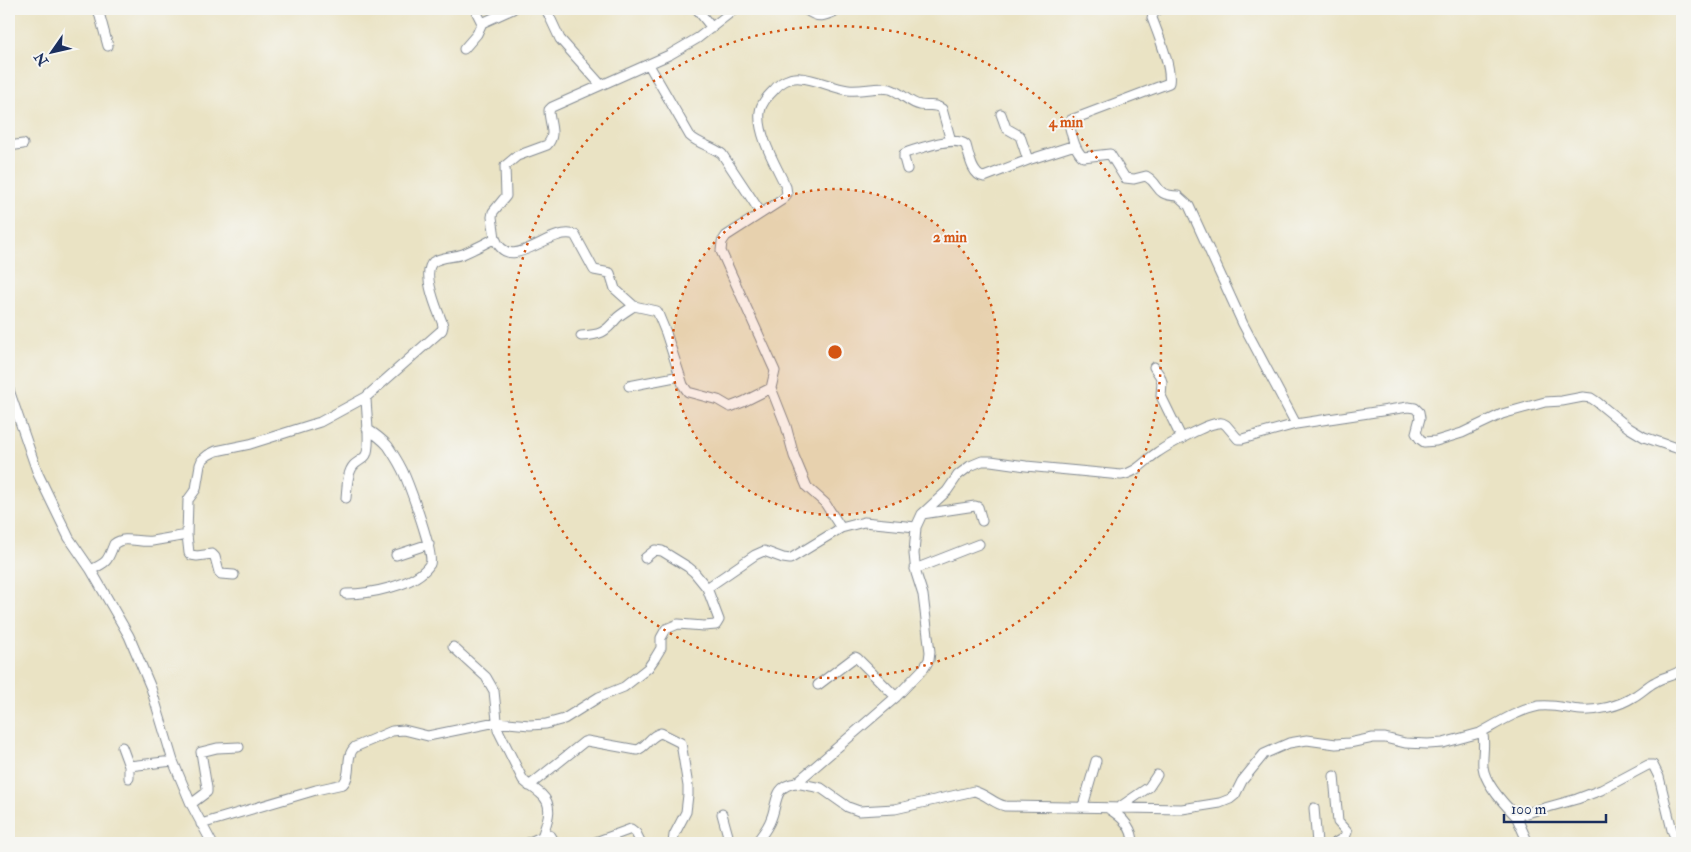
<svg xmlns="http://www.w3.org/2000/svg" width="1691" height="852" font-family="'IM FELL Double Pica',serif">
<rect width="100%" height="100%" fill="#f6f6f2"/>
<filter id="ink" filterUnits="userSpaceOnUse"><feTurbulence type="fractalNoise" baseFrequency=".02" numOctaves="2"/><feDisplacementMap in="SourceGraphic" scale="10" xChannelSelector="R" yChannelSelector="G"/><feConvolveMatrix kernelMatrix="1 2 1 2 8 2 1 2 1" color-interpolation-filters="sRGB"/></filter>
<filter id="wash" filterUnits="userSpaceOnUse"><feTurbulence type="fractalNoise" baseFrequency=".0096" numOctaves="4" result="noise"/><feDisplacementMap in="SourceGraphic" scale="20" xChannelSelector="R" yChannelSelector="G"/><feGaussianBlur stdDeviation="1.12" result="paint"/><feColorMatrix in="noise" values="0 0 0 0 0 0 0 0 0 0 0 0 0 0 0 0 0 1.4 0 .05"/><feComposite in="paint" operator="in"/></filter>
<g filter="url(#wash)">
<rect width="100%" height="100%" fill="#eae3c4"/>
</g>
<g filter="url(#ink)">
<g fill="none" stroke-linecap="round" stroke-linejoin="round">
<defs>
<path id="minor" d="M98,9L108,46
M475,9L482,23
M546,9L560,39L601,85
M697,9L712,28
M805,9C820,20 824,16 840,9
M1159,9L1153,14L1152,18C1158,34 1172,67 1169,83L1071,120L1069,124C1072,135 1074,149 1083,157L1110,154L1125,178L1134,179L1146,176C1162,185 1153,195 1178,196L1189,206L1243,324L1296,424
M464,49L477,34L482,23L513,9
M649,65L690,136C700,145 712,146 722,154L761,213
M1001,114L1006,128L1020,136L1028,160
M9,146L23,144
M907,169L904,158V154L908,152C922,148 955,135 966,145C969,155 972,176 984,177L1028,160L1075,145
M495,238C510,277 550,225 575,235L594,270L610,273L615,289L634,306L657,311L666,333L683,385L688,392L718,400L730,407L743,402L771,388L786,426L794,456L807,487L825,503L841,528
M581,336C600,335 605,333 617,318C621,314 628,310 634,306
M1154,367L1160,376L1162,382L1161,396L1182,439
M629,386L680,376
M771,388L775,371L721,251L722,242L726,236L782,200L787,194L786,187C777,167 757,135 760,112C761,103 768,96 774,90C780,82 790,77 800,78C817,79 832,88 848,90C862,92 877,86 890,89C901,92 909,103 920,105C929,107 934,103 942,109L951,141
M9,390L38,474L52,503L69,538L91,570L129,636L151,688L173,761L191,804L212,843
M346,498C347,488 347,472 354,465C358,461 364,459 366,455C371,446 366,409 366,397
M922,514L975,506L978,507L982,521
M187,535L189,553L191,555L197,556L212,554L215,557L219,572L221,574L234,575
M396,555L429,544
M645,558L655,550L662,551L688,567L694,572L707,588
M915,569L979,544
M91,570C109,561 107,561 114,544C125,535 139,543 152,541C164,539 175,537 187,535L188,500L196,489L200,465L202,460L208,455L216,451L250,444L320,422L366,397L442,330L443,326L442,322C437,309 421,273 433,262C440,257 455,257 463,254C474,249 485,244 495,238L492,217L493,212L506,196L505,166L517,156L547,145C557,135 549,123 549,110L552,107L669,55L698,38L735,9
M346,594C369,594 416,586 430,564C435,555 410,488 405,476C401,466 394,455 388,446C382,439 375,434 367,429
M453,647L486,677L494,691L498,730L523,780C529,786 536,789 542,795C554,806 547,822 543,834
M818,685L855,657L857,658L896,697
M1480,733C1498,723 1518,710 1539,706C1554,704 1567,709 1581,710C1598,711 1619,706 1633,697C1641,693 1647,686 1655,682C1664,676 1676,676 1682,669
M122,747L129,766L173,761
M129,766V778
M1334,776L1338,822L1347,832L1345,837L1335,843
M796,783L821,788L848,807L859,811L895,809L974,791C986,794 994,804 1005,806L1182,809L1220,803L1230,799L1235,795L1242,781L1264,754L1289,743L1307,740L1336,744L1349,743L1373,738H1385L1405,743L1428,744L1443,743L1480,733L1483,735C1485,746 1482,756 1483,767C1485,783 1505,805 1516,816L1577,799L1601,790L1648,765H1653L1659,777L1672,830L1678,843
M529,786L584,742L587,741L637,750C647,747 650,735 661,733L681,743L688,786V795L686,812L674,835L673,843
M191,804L207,792V788L201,752L217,748L239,747
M1083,806L1096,761
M1314,808L1317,843
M1109,809C1122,817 1133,827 1133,843
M1117,809L1149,787L1157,775
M722,814L730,843
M1516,816L1528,843
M201,824L316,790L343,784C353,774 344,757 355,747L392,731L404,730L428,736L496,722L530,725L546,724L564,719L599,697L624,687L648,668L655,658L661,648V638L666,629L678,624L704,626L716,625L719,620L707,588L755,555L764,551L783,558L790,559L841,528L864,522L916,527
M528,843L547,834L551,836L555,843
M593,843L631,829L636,833L641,843
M756,843C761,836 768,828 771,819C778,803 773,786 796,783L896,697L924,668L929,660L930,652L923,595L916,573L914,554L916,527L922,514L947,491L958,475L970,466L982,461H991L1026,466L1121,475C1137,473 1145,460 1158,452C1168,445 1208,423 1219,423C1222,422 1223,423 1226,425L1238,439H1242L1296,424L1408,407L1415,408L1419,412L1420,418L1416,433L1420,439L1424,442L1436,441L1462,433L1502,414L1545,402L1562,401L1583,397L1591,398L1597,402L1629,428L1644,437L1682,450"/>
</defs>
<!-- minor casing -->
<use href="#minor" stroke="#828991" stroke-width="11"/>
<!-- minor -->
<use href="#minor" stroke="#fff" stroke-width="9"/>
</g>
</g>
<!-- distance rings -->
<circle cx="835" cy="352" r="163" fill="#d45514" fill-opacity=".12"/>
<g fill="none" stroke="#d45514" stroke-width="2.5" stroke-dasharray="2.5 5">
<circle cx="835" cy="352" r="163"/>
<circle cx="835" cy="352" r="326"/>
</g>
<circle cx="835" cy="352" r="8" fill="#d45514" stroke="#f6f6f2" stroke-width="2.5"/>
<g font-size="15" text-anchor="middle" font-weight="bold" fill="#d45514" stroke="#f6f6f2" stroke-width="4" stroke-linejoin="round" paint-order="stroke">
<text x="1066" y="127">4 min</text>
<text x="950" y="242">2 min</text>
</g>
<!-- margin -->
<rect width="1691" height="852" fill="none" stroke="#f6f6f2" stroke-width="30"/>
<!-- north arrow -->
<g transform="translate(52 52) rotate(236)" stroke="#f6f6f2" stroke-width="4" paint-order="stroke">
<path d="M0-4L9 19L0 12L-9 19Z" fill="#1b2f5e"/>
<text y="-8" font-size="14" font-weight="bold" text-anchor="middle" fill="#1b2f5e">N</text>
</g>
<!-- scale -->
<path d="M1504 814v8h102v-8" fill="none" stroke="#1b2f5e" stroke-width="2.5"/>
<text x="1511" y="814" font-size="15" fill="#1b2f5e" stroke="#f6f6f2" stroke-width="4" paint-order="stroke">100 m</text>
</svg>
